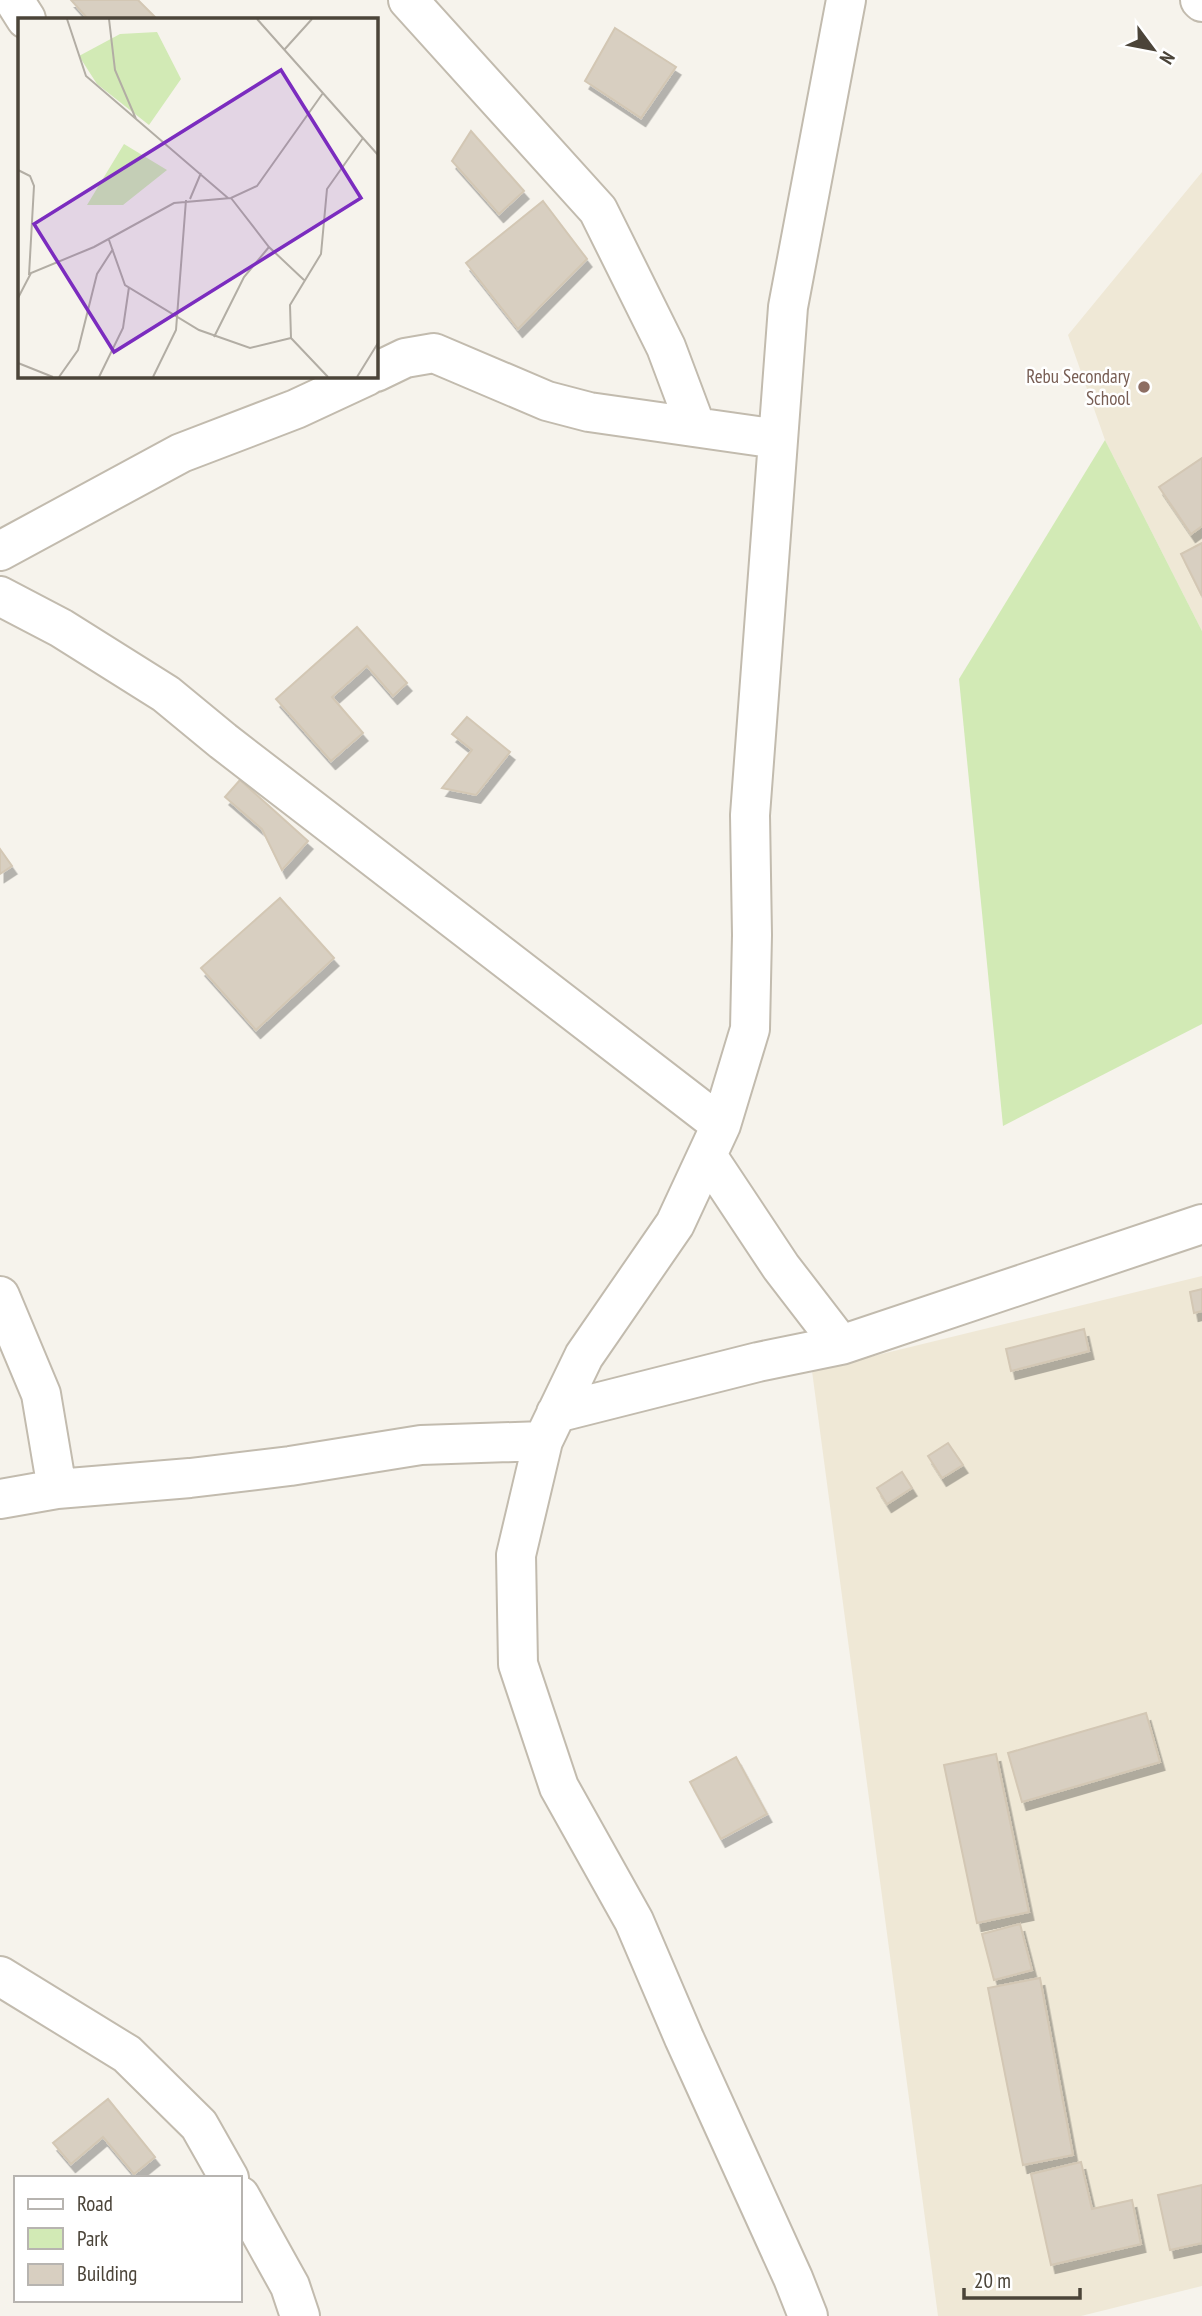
<svg xmlns="http://www.w3.org/2000/svg" width="1202" height="2316" font-family="'PT Sans Narrow',sans-serif">
<defs>
<filter id="shadow"><feDropShadow dx="4.5" dy="8" stdDeviation="0" flood-color="#0004"/></filter>
</defs>
<rect width="100%" height="100%" fill="#f6f3ec"/>
<!-- education -->
<path fill="#efe8d6" d="M1202,172V631L1105,440L1068,335Z
M1202,1276V2286L1081,2316H938L812,1371Z"/>
<!-- green -->
<path fill="#d2eab5" d="M1105,440L1202,631V1024L1003,1126L959,679Z"/>
<!-- building -->
<path fill="#d8cfc1" stroke="#d3c7b4" stroke-width="2" filter="url(#shadow)" d="M71,0H138L157,19H88Z
M615,28L676,67L641,118L585,81Z
M471,131L524,191L499,214L452,161Z
M543,201L587,259L518,329L466,263Z
M1202,458V526L1191,534L1159,487Z
M1202,543V596L1181,554Z
M357,627L407,683L393,696L367,666L332,697L363,733L331,761L276,699Z
M467,717L510,752L476,795L442,788L472,750L452,734Z
M240,780L308,841L282,870L262,829L225,797Z
M0,849L12,866L0,874Z
M280,898L334,958L256,1030L201,968Z
M1202,1289V1311L1194,1313L1190,1292Z
M1084,1329L1089,1351L1011,1371L1006,1349Z
M948,1443L963,1465L942,1478L928,1456Z
M902,1472L912,1488L887,1504L877,1488Z
M1146,1713L1160,1762L1022,1802L1008,1753Z
M996,1754L1029,1912L977,1923L944,1765Z
M736,1757L767,1814L721,1839L690,1782Z
M1020,1924L1032,1970L994,1980L982,1934Z
M1040,1978L1073,2155L1023,2165L988,1988Z
M108,2099L155,2157L134,2174L103,2137L71,2164L53,2143Z
M1081,2162L1092,2209L1132,2200L1141,2244L1051,2265L1031,2174Z
M1202,2185V2243L1170,2250L1158,2195Z"/>
<g fill="none" stroke-linecap="round" stroke-linejoin="round">
<defs>
<path id="street" d="M14,0L26,19
M408,0L598,210L666,347L696,427
M1200,0L1202,2
M376,372L405,358L434,353L547,401L589,412L778,439
M0,551L181,453L296,409L367,376
M0,596L61,628L166,694L223,741L721,1125
M708,1157L781,1267L841,1345
M0,1296L41,1394L57,1489
M556,1413L758,1362L841,1345L1202,1224
M0,1499L57,1489L190,1478L290,1466L421,1445L543,1441
M0,1976L127,2054L199,2125L229,2178
M240,2196L290,2286L300,2316
M808,2316L793,2278L684,2038L634,1921L559,1787L518,1664L516,1555L543,1441L584,1356L675,1224L721,1125L750,1029L752,935L750,815L788,307L846,0"/>
</defs>
<!-- street casing -->
<use href="#street" stroke="#c2bbae" stroke-width="42"/>
<!-- street -->
<use href="#street" stroke="#fff" stroke-width="38"/>
</g>
<!-- markers -->
<circle fill="#8d6e63" stroke="#fff" stroke-width="2.5" cx="1144" cy="387" r="7"/>
<g text-anchor="middle" stroke-width="5" stroke-linejoin="round" paint-order="stroke">
<!-- education labels -->
<g font-size="19" fill="#785e54" stroke="#fff" text-anchor="end">
<text x="1130" y="383">Rebu Secondary<tspan x="1130" dy="22">School</tspan></text>
</g>
</g>
<!-- overview -->
<g transform="translate(18 18)">
<rect width="360" height="360" fill="#f6f3ec"/>
<path d="M139,14L163,61L131,107L79,66L61,38L102,16ZM106,126L149,152L105,187H69Z" fill="#d2eab5"/>
<path fill="none" stroke="#b2ada4" stroke-width="2" d="M49,1L68,58L210,180M91,1L97,52L118,101M239,1L360,137M266,32L294,1M0,152L12,158L16,168L11,257M213,180L251,229L286,262M172,181L183,155M91,222L107,267L181,312L232,330L273,320M0,280L13,255L76,229L156,185L213,180L239,168L305,75M196,319L226,259L251,229M0,345L35,359M41,359L60,332L79,256L95,231M81,359L105,310L111,269M135,359L158,312L168,182M310,359L273,320L272,287L303,236L309,171L345,120M339,359L360,325"/>
<path fill="#7b2cbf" fill-opacity="0.15" stroke="#7b2cbf" stroke-width="3.5" d="M263,52L343,180L96,334L16,206Z"/>
<rect width="360" height="360" fill="none" stroke="#4b4439" stroke-width="3.5"/>
</g>
<!-- legend -->
<rect x="14" y="2176" width="228" height="126" fill="#ffffff" stroke="#b7b4b0" stroke-width="2"/>
<rect x="28" y="2199" width="35" height="10" fill="#ffffff" stroke="#b7b4b0" stroke-width="2"/>
<text x="77" y="2211" font-size="21" fill="#4b4439">Road</text>
<rect x="28" y="2228" width="35" height="21" fill="#d2eab5" stroke="#b7b4b0" stroke-width="2"/>
<text x="77" y="2246" font-size="21" fill="#4b4439">Park</text>
<rect x="28" y="2264" width="35" height="21" fill="#d8cfc1" stroke="#b7b4b0" stroke-width="2"/>
<text x="77" y="2281" font-size="21" fill="#4b4439">Building</text>
<!-- north arrow -->
<g transform="translate(1153 49) rotate(122)" stroke="#ffffff" stroke-width="5" paint-order="stroke">
<path d="M0-5L12 26L0 18L-12 26Z" fill="#4b4439"/>
<text y="-10" font-size="19" font-weight="bold" text-anchor="middle" fill="#4b4439">N</text>
</g>
<!-- scale -->
<path d="M964 2288v10h116v-10" fill="none" stroke="#4b4439" stroke-width="3.5"/>
<text x="974" y="2288" font-size="21" fill="#4b4439" stroke="#ffffff" stroke-width="5" paint-order="stroke">20 m</text>
</svg>
